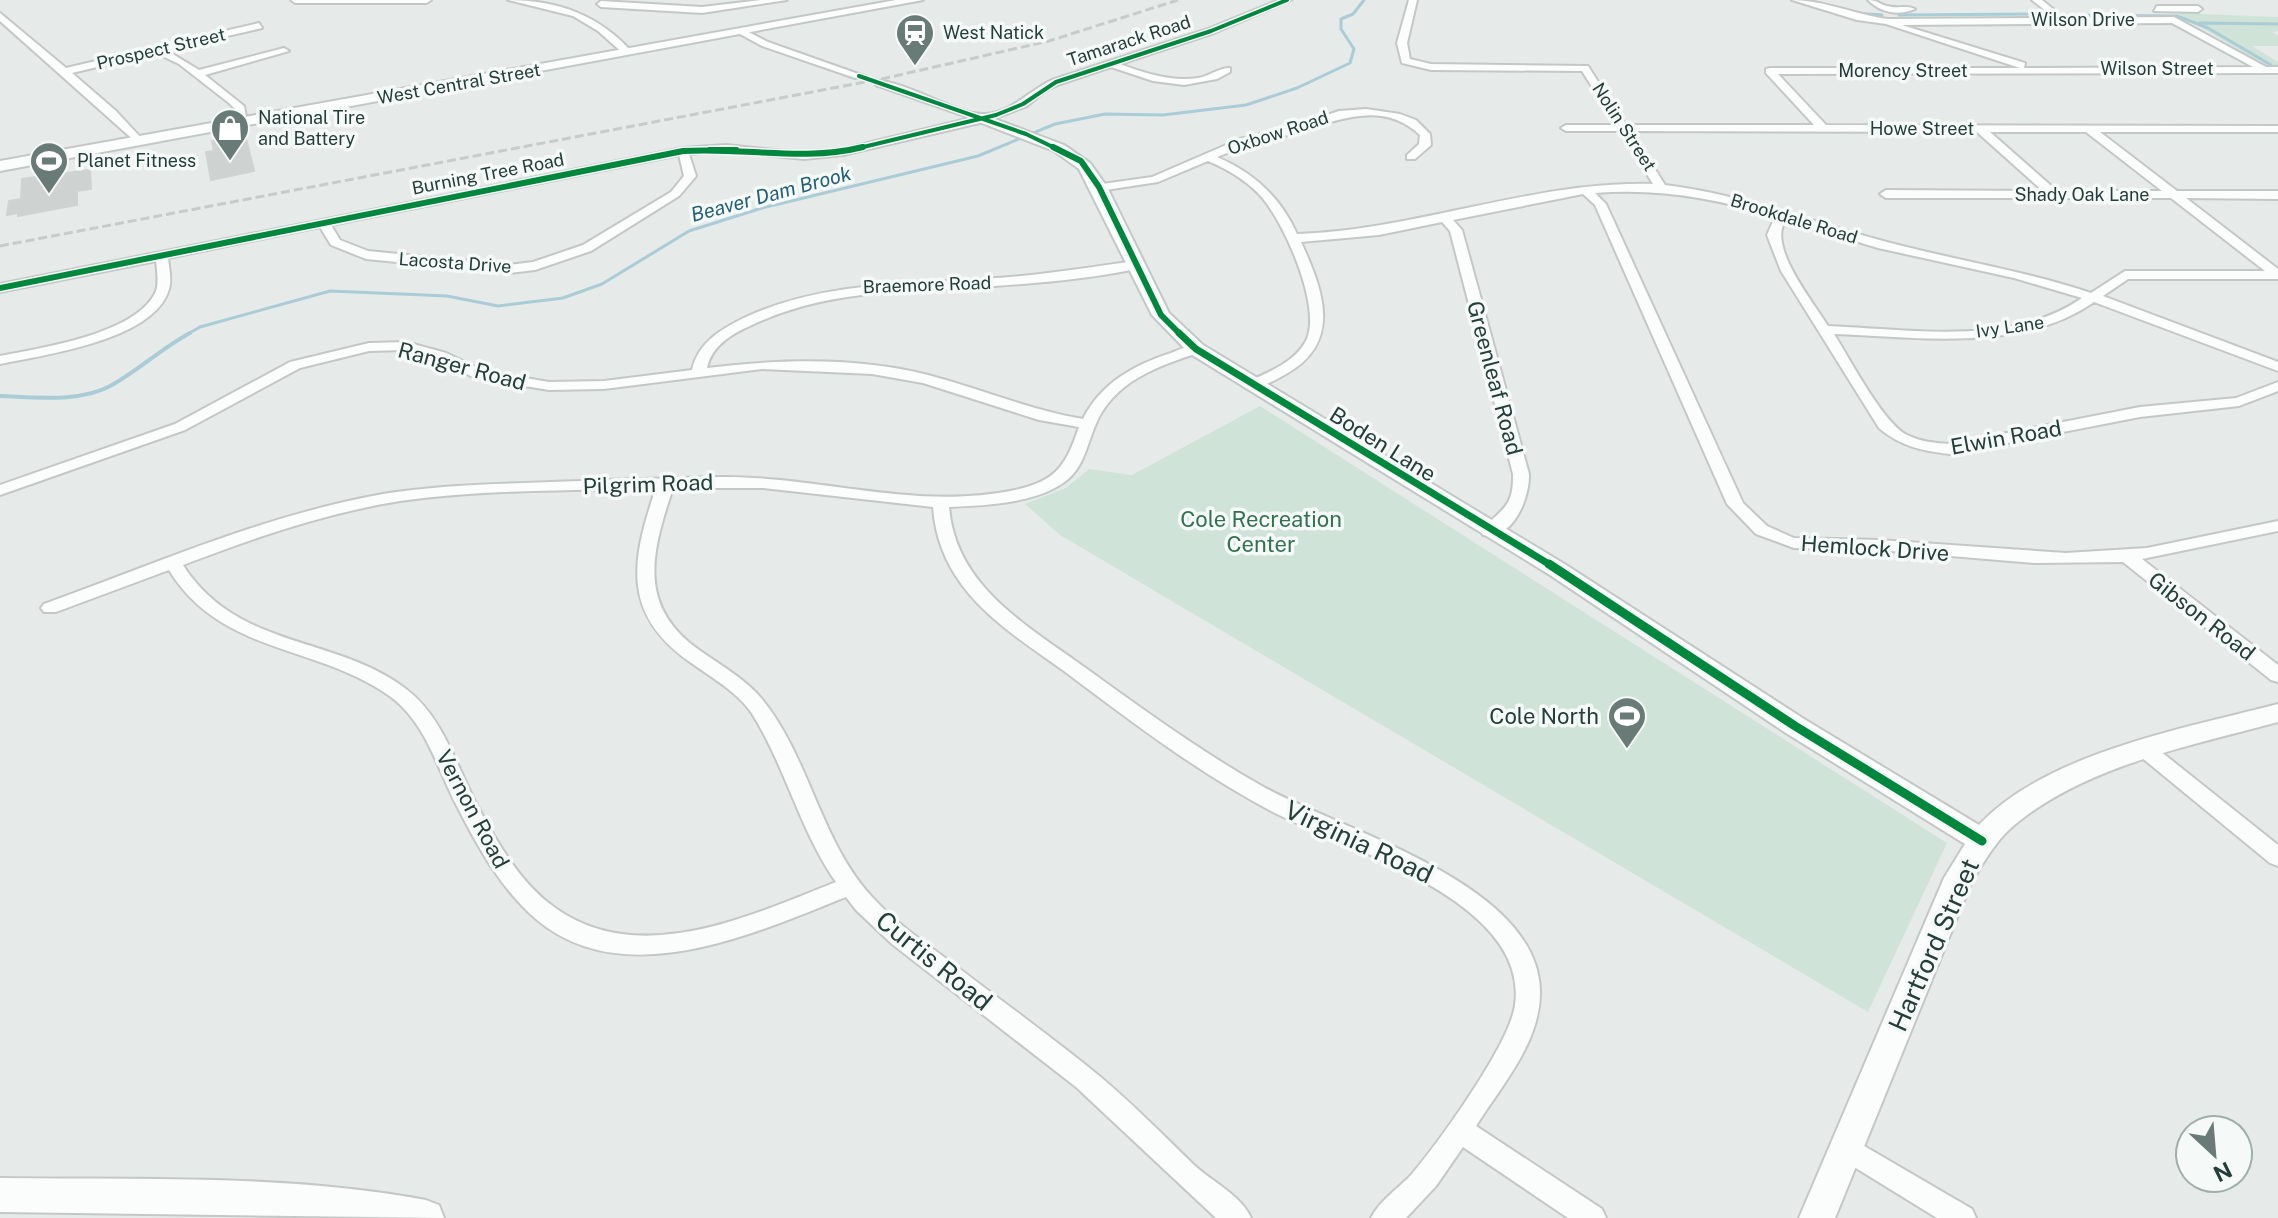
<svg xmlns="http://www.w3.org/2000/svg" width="2278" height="1218" font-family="'Public Sans',sans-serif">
<rect width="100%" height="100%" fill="#e6ebe9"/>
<!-- green -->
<path fill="#d0e3d8" d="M2177,13L2278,17V31L2272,32L2278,35V46H2252L2278,62V66H2266Z
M1260,406L1947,843L1868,1012L1060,535L1025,504L1066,488L1089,469L1132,475Z"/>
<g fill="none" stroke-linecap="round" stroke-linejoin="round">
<!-- stream-far1 -->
<path stroke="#aaccd7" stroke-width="3" d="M1809,0L1822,4
M1855,13L1882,15
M1899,15L2050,14
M2066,15L2177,16L2208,28L2271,65
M2199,23L2278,24
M186,335L200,327L330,291L447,296L498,306L563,298L602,284L689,231L762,208L978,156L1055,124L1105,114L1163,115L1246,105L1297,88L1350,63L1354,49L1341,29V19L1353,14L1364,0"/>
<!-- stream -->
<path stroke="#aaccd7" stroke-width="4" d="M0,396C34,397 81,403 112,385C139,370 162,348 190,333"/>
</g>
<!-- building -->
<path fill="#ced2d1" stroke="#cfd4d2" stroke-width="2" d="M245,135L254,171L211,180L206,152L214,151L212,141Z
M90,170L91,189L77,191V205L18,216V213L7,215L9,201L21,199L22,179Z"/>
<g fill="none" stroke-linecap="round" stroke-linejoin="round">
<defs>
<path id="minor" d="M291,0H431L427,3H295Z
M508,0C558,0 599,15 633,53L625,55L598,31L573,16Z
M761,0H787L702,13L601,7L597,4L601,1L702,7Z
M1279,0H1291L1214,33L1120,64C1144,73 1172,82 1198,78C1210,76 1218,68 1230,68V72L1217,79L1184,85L1153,81L1111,67L1060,84L1045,91L1027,106L988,121L843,155L804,159L726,151L689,154L696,176L679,196L591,251L535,270L509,273L366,259L331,245L320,227L168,258C169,268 172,279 169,289C155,340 44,355 0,364V356C40,348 138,334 156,291C159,282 157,270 156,261L0,292V284L683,148L726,145L804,153L843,149L971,118L876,85V81C906,80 958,116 985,114C1011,113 1030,90 1052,80L1208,29ZM679,155L684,176L671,192L583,245L533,262L509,265L368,251L340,240L331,225Z
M1409,0H1417L1407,43L1410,59L1431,64L1588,66L1626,125H1814L1766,73V69L1770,68H2020L1886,24L1857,20L1792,0C1824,0 1856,15 1888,19L2174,17L2266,67H2278V73L1778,74L1826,125L2278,126V132H2100L2177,191H2278V199L2186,198L2278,269V279H2128L2103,296L2278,362V371L2094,302C2021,353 1919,337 1834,334C1850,359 1883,423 1907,435C1921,442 1935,443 1950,444L2140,407L2236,398L2278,382V391L2239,406L2140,417L1950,454C1922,451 1900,446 1879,428L1781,271L1767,235L1775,217C1716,198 1658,188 1595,193L1606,204L1743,503L1767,526L1794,538L1879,540L2066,553L2147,548L2278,521V531L2142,559L2278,665V682L2271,680L2123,562L2035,563L1879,550L1794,548L1756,534L1727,504L1595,205L1583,194L1453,220L1462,230L1529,474C1530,497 1513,541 1483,535L1481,531C1500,509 1514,509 1513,474L1450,231L1442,222L1379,235L1301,242C1323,290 1343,342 1286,374C1275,380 1259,390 1246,388V382C1267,373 1294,363 1306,341C1323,308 1283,219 1259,194C1244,179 1227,169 1208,161L1158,182L1099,191L1095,189V185L1152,177L1240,139L1295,126L1339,111L1366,109L1400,114L1416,120L1430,134L1431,145L1415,159H1407V155L1419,144L1420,135C1383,101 1342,119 1301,131C1272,140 1245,145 1217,157C1253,172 1281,198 1297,234C1418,230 1531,181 1653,184L1620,131H1566L1561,128L1566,125H1616L1582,71L1431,70L1402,63L1397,43ZM2172,23L2253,67L2024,68L2025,63L1902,25ZM1631,131L1977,132L2043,191L1886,190L1880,194L1886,198H2171L2265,271H2125L2091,293C2023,270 1953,260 1883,241C1810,222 1741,194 1665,185ZM1990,132H2086L2162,191H2057ZM1786,220L1878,248L2014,278L2082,298C2012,347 1909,329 1828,326C1814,303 1766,245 1786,220Z
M1868,0C1877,0 1879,4 1887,6C1897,9 1906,5 1915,9C1899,16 1881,13 1868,0Z
M2032,0H2042L2053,9L2046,11Z
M2157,6H2198L2202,9L2198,12L2154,11Z
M0,13L66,68L259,23L262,28L166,50L199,70L284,48L289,51L205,75L244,106L247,123L242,126L237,123L235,109L229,103L179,64L156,53L72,73L116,111L142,139V143L138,144L0,21Z
M743,29L768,42L864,76L855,78L762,46L740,34L738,32Z
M1136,261L1141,262V268C1094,278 1042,283 994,286C912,292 831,288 754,324C734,333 712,344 707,368C779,359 858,357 928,375C981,389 1030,410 1083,419C1101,383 1134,365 1171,353C1181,349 1191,344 1201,346V352C1158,366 1113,381 1095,426C1087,445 1084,466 1067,480C1037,504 986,505 949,507C955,580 1015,618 1070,657C1132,701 1193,747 1260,785C1339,830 1538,882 1540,991C1541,1042 1501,1086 1476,1126L1602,1209L1606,1218H1568L1463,1147L1436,1186L1406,1218H1371C1379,1201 1399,1188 1412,1174C1439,1142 1510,1044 1515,1005C1530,901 1346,849 1275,813C1200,774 1132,722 1064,671C1028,645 989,621 962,585C945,562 935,536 933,507L763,488H673C652,551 636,606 699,650C720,665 744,678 761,698C810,757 820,842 873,898C895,922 922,941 948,960C996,997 1045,1032 1092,1070C1128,1099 1161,1133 1194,1165C1211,1181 1242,1196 1251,1218H1216L1076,1087L892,944L856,910L846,897C755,933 624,994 536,919C502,890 479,849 459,810C438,772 428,725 391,697C318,644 221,655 169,570L56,612H44L41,608L44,604C155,564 265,515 383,494C438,485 495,484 551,482C608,480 664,478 721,477C819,476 916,511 1015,490C1057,481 1066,465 1079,427L1039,420L923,383L872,374L762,369L604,389L549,390L475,378L436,359L405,350L369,351L300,368L185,430L0,495V485L175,424L290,362L369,343L406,342L446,353L484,371L549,382L604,381L692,370C698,342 723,328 746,317C827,280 911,285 997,278C1044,275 1090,267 1136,261ZM656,488C632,559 620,613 690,662C711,677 736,691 751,712C785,765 800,831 836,882C750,916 639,969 554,907C520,883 497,842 478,807C456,766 444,718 406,689C336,635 237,650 183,565C254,538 325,513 400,501C484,489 572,491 656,488Z
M2148,745L2155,747L2278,845V866L2270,863L2141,757L2138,752L2141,747Z
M1847,1136L1972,1209L1976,1218H1937L1838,1157L1834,1148L1838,1139Z"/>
<path id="tertiary" d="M984,115L1064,145L1090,163L1107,187L1169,313L1203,345L1566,565L1804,719L1979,825C2046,753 2186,728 2278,704V722C2190,746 2083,766 2012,827C1995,842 1984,862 1972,881L1835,1218H1799L1944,878L1965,844L1786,733L1550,575L1189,353L1152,315L1079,169L1054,151L979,122L977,119Z
M0,1178C143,1180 285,1174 426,1200L439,1205L444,1218L0,1212Z"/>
<path id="secondary" d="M896,0H923L0,171V161Z"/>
</defs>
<!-- minor casing -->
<use href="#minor" stroke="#c3c8c6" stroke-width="4"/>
<!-- tertiary casing -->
<use href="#tertiary" stroke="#c3c8c6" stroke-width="4"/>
<!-- secondary casing -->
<use href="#secondary" stroke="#c2c8c6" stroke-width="4"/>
<!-- minor -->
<use href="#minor" fill="#fbfcfc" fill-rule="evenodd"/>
<!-- tertiary -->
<use href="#tertiary" fill="#fbfcfc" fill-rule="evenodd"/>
<!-- secondary -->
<use href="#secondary" fill="#fbfcfc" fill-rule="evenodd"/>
<!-- rail -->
<path stroke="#c7ccca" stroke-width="3" stroke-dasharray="9 4" stroke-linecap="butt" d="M0,246L886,78L1049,41L1178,0"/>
<defs>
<path id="cycleway-far3" d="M859,76L1026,134L1057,149
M709,149H737
M855,149L996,115L1023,104L1056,82L1211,31L1287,0"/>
<path id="cycleway-far2" d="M1053,147L1081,161L1099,187L1161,315L1181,335
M0,288L683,151C744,147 803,162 863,147"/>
<path id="cycleway-far1" d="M1179,333L1196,349L1552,566"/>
<path id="cycleway" d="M1549,564L1795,726L1982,841"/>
</defs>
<!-- cycleway-far3 casing -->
<use href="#cycleway-far3" stroke="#f5f9f8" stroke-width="7"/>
<!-- cycleway-far2 casing -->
<use href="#cycleway-far2" stroke="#f5f9f8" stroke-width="9"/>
<!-- cycleway-far1 casing -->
<use href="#cycleway-far1" stroke="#f5f9f8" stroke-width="11"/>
<!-- cycleway casing -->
<use href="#cycleway" stroke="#f5f9f8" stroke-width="14"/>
<!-- cycleway-far3 -->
<use href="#cycleway-far3" stroke="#00873e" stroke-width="4"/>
<!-- cycleway-far2 -->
<use href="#cycleway-far2" stroke="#00873e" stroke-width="6"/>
<!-- cycleway-far1 -->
<use href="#cycleway-far1" stroke="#00873e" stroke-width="7"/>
<!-- cycleway -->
<use href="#cycleway" stroke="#00873e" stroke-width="9"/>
</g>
<!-- icons -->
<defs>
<symbol id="station-pin" viewBox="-11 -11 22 30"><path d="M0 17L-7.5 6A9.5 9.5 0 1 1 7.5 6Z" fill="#687b77" stroke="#f5f9f8"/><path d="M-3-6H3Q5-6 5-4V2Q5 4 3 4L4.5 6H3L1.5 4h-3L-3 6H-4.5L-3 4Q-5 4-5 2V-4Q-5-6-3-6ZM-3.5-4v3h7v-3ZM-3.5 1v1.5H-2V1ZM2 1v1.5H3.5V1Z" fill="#fff"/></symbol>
<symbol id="shop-pin" viewBox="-11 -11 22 30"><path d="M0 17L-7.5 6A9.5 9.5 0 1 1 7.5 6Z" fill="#687b77" stroke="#f5f9f8"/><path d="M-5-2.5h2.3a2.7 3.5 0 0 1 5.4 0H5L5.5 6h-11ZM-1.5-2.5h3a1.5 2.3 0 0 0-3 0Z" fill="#fff"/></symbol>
<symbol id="stadium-pin" viewBox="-11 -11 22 30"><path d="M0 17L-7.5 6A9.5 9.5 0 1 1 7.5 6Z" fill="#687b77" stroke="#f5f9f8"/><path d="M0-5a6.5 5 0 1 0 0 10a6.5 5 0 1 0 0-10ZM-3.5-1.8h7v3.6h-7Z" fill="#fff"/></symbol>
</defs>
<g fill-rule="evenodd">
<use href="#station-pin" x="893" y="11" width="44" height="60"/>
<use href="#shop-pin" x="208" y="106" width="44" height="60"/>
<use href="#stadium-pin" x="27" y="139" width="44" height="60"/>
<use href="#stadium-pin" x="1605" y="694" width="44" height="60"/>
</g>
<g text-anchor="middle" stroke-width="7" stroke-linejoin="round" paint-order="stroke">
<!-- far-street labels -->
<g font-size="18" fill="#243e3a" stroke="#f5f9f8">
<text x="2083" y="26">Wilson Drive</text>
<text transform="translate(1129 41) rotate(-18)" y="6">Tamarack Road</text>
<text transform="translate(161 49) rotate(-13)" y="6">Prospect Street</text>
<text x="2157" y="75">Wilson Street</text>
<text x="1903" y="77">Morency Street</text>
<text transform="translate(459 84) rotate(-10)" y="6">West Central Street</text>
<text transform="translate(1624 127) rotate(57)" y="6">Nolin Street</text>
<text x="1922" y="135">Howe Street</text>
<text transform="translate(1278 133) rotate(-18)" y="6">Oxbow Road</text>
<text transform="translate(488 174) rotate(-11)" y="6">Burning Tree Road</text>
<text x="2082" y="201">Shady Oak Lane</text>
<text transform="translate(1794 219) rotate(17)" y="6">Brookdale Road</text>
<text transform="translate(455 263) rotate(4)" y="6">Lacosta Drive</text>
<text transform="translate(927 285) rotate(-2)" y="6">Braemore Road</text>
<text transform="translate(2010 327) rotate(-8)" y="6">Ivy Lane</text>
</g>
<!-- far-poi labels -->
<g font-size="18" fill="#243e3a" stroke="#f5f9f8" text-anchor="start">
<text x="943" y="39">West Natick</text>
<text x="258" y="124">National Tire<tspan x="258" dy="21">and Battery</tspan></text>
<text x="77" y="167">Planet Fitness</text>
</g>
<!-- far-water labels -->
<g font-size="20" font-style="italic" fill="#216077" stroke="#f5f9f8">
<text transform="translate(771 194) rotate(-15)" y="7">Beaver Dam Brook</text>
</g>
<!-- street labels -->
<g font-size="22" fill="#243e3a" stroke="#f5f9f8">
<text transform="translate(462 366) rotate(15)" y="8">Ranger Road</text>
<text transform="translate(1495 378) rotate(75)" y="8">Greenleaf Road</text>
<text transform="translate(2006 437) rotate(-10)" y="8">Elwin Road</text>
<text transform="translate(1383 444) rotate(32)" y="8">Boden Lane</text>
<text transform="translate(648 484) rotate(-2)" y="8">Pilgrim Road</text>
<text transform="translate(1875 548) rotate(4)" y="8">Hemlock Drive</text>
<text transform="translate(2202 616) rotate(38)" y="8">Gibson Road</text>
<text transform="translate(473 809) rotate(62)" y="8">Vernon Road</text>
</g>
<!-- park labels -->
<g font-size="22" fill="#317351" stroke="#f5f9f8">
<text x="1261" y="527">Cole Recreation<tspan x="1261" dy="25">Center</tspan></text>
</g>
<!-- poi labels -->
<g font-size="22" fill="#243e3a" stroke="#f5f9f8" text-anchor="end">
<text x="1599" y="724">Cole North</text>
</g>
<!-- near-street labels -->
<g font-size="26" fill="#243e3a" stroke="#f5f9f8">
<text transform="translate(1359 842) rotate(25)" y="9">Virginia Road</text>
<text transform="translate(1934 945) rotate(-66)" y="9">Hartford Street</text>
<text transform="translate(934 961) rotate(39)" y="9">Curtis Road</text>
</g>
</g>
<!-- north arrow -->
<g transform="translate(2214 1154) rotate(154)"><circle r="38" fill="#f5f9f8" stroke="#a1aeac" stroke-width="2"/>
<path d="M0-6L14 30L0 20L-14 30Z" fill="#687b77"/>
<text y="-12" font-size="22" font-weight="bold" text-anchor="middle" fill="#243e3a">N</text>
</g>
</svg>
